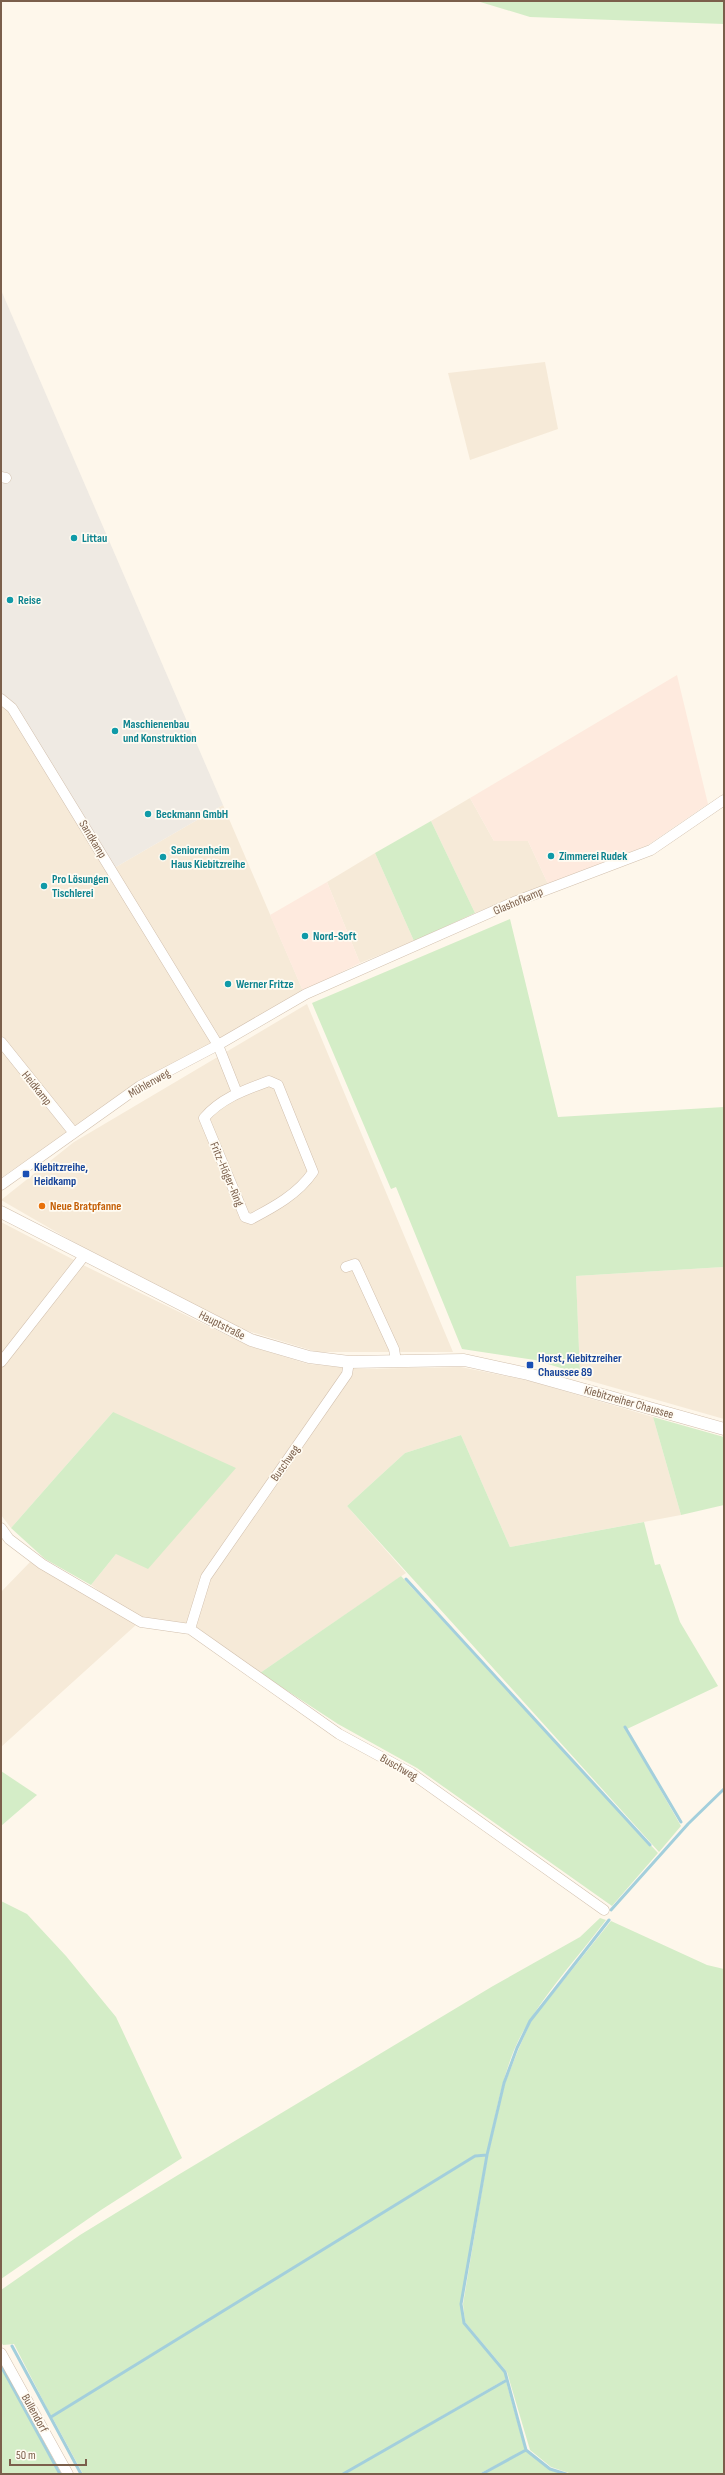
<svg xmlns="http://www.w3.org/2000/svg" width="725" height="2475" font-family="'Sofia Sans Condensed',sans-serif">
<rect width="100%" height="100%" fill="#fef7eb"/>
<!-- residential -->
<path fill="#f6ead8" d="M545,362L558,429L470,460L448,373Z
M1,704L11,712L109,871L223,805L303,991L52,1143L1,1178Z
M470,798L494,841H528L548,884L475,913L431,821Z
M375,853L414,941L360,963L327,882Z
M307,1004L453,1352H317L238,1328L96,1255L1,1200L74,1142Z
M1,1222L76,1261L1,1354Z
M83,1265L249,1346L308,1364L359,1369L461,1367L530,1381L653,1417L681,1515L510,1547L461,1435L405,1453L347,1506L406,1573L260,1673L198,1628L152,1622L134,1617L91,1585L116,1554L113,1412L11,1528L1,1515V1368Z
M724,1267V1419L580,1378L576,1276Z
M31,1561L137,1624L1,1747V1592Z"/>
<!-- commercial -->
<path fill="#feeade" d="M677,675L708,804L648,845L548,884L528,841H494L470,798Z
M327,882L360,963L303,991L270,915Z"/>
<!-- industrial -->
<path fill="#efeae3" d="M1,290L223,805L109,871L11,712L1,704Z"/>
<!-- green -->
<path fill="#d4edc7" d="M477,1H724V24L530,17Z
M431,821L475,913L414,941L375,853Z
M510,919L558,1117L724,1107V1267L576,1276L580,1374L535,1360L462,1349L396,1187L391,1189L312,1003Z
M113,1412L236,1468L148,1569L116,1554L91,1585L45,1559L11,1528Z
M653,1417L724,1437V1505L681,1515Z
M461,1435L510,1547L644,1522L655,1565L660,1564L680,1622L718,1686L627,1729L624,1726L681,1826L659,1852L347,1506L405,1453Z
M401,1576L658,1853L612,1906L417,1768L338,1724L260,1673Z
M1,1771L37,1795L1,1826Z
M1,1901L27,1914L66,1956L116,2017L182,2158L101,2210L1,2279Z
M600,1918L606,1920C581,1953 552,1985 530,2020C504,2059 497,2109 487,2154L475,2155L51,2416L14,2344L3,2345L1,2342V2290L80,2235L178,2175L493,1986L580,1937Z
M611,1921L707,1965L724,1969V2474H572L551,2467L530,2450L507,2372L465,2322L463,2304L488,2155L505,2083L519,2048L531,2021Z
M486,2156L461,2303L464,2323L504,2372L506,2379L342,2474H83L52,2417L475,2157Z
M1,2367L59,2474H1Z
M506,2381L525,2450L479,2474H345Z
M526,2451L550,2470L563,2474H484Z"/>
<g fill="none" stroke-linecap="round" stroke-linejoin="round">
<!-- stream -->
<path stroke="#a3cfdc" stroke-width="3" d="M406,1579L650,1845
M625,1727L681,1822
M611,1910L688,1824L724,1789
M12,2346L81,2474
M1,2366L60,2474
M51,2417L475,2156L487,2155
M343,2474L507,2380
M482,2474L526,2450
M566,2474L550,2469L526,2450L505,2372L464,2323L461,2304L487,2155L504,2083L517,2048L530,2021L609,1920"/>
<defs>
<path id="minor" d="M1,477L6,478
M1,699L12,708L218,1045L237,1093
M1,1042L74,1133
M269,1081L278,1085L313,1172C298,1194 274,1207 251,1219L245,1217L204,1118C221,1098 245,1090 269,1081Z
M1,1185L140,1086L218,1045L306,994L514,902L651,850L724,800
M346,1267L355,1264L394,1349L396,1361
M1,1362L84,1256
M1,1528L9,1539L42,1564L141,1622L190,1629L339,1734L411,1773L604,1910
M190,1629L206,1577L347,1374L349,1362
M1,2353L68,2474"/>
<path id="tertiary" d="M1,1212L251,1340L309,1357L349,1362L464,1360L528,1374L724,1429"/>
</defs>
<!-- minor casing -->
<use href="#minor" stroke="#d2c0ae" stroke-width="11"/>
<!-- tertiary casing -->
<use href="#tertiary" stroke="#d2c0ae" stroke-width="13"/>
<!-- minor -->
<use href="#minor" stroke="#fff" stroke-width="10"/>
<!-- tertiary -->
<use href="#tertiary" stroke="#fff" stroke-width="12"/>
</g>
<!-- markers -->
<g fill="#0f9aa8" stroke="#fffbf2" stroke-width="1.5">
<circle cx="74" cy="538" r="4"/>
<circle cx="10" cy="600" r="4"/>
<circle cx="115" cy="731" r="4"/>
<circle cx="148" cy="814" r="4"/>
<circle cx="551" cy="856" r="4"/>
<circle cx="163" cy="857" r="4"/>
<circle cx="44" cy="886" r="4"/>
<circle cx="305" cy="936" r="4"/>
<circle cx="228" cy="984" r="4"/>
</g>
<g fill="#1a4fb4" stroke="#fffbf2" stroke-width="1.5">
<rect x="22" y="1170" width="8" height="8" rx="2"/>
<rect x="526" y="1361" width="8" height="8" rx="2"/>
</g>
<circle fill="#e8710a" stroke="#fffbf2" stroke-width="1.5" cx="42" cy="1206" r="4"/>
<g text-anchor="middle" stroke-width="3.5" stroke-linejoin="round" paint-order="stroke">
<!-- culture labels -->
<g font-size="12" font-weight="bold" fill="#0d838f" stroke="#fffbf2" text-anchor="start">
<text x="82" y="542">Littau</text>
<text x="18" y="604">Reise</text>
<text x="123" y="728">Maschienenbau<tspan x="123" dy="14">und Konstruktion</tspan></text>
<text x="156" y="818">Beckmann GmbH</text>
<text x="171" y="854">Seniorenheim<tspan x="171" dy="14">Haus Kiebitzreihe</tspan></text>
<text x="559" y="860">Zimmerei Rudek</text>
<text x="52" y="883">Pro Lösungen<tspan x="52" dy="14">Tischlerei</tspan></text>
<text x="313" y="940">Nord-Soft</text>
<text x="236" y="988">Werner Fritze</text>
</g>
<!-- street labels -->
<g font-size="12" fill="#7b5f4b" stroke="#fffbf2">
<text transform="translate(93 839) rotate(59)" y="4">Sandkamp</text>
<text transform="translate(518 901) rotate(-23)" y="4">Glashofkamp</text>
<text transform="translate(149 1083) rotate(-30)" y="4">Mühlenweg</text>
<text transform="translate(37 1088) rotate(51)" y="4">Heidkamp</text>
<text transform="translate(227 1174) rotate(67)" y="4">Fritz-Höger-Ring</text>
<text transform="translate(222 1325) rotate(27)" y="4">Hauptstraße</text>
<text transform="translate(629 1402) rotate(16)" y="4">Kiebitzreiher Chaussee</text>
<text transform="translate(285 1463) rotate(-55)" y="4">Buschweg</text>
<text transform="translate(399 1767) rotate(30)" y="4">Buschweg</text>
<text transform="translate(35 2413) rotate(61)" y="4">Bullendorf</text>
</g>
<!-- transit labels -->
<g font-size="12" font-weight="bold" fill="#164399" stroke="#fffbf2" text-anchor="start">
<text x="34" y="1171">Kiebitzreihe,<tspan x="34" dy="14">Heidkamp</tspan></text>
<text x="538" y="1362">Horst, Kiebitzreiher<tspan x="538" dy="14">Chaussee 89</tspan></text>
</g>
<!-- food labels -->
<g font-size="12" font-weight="bold" fill="#c56008" stroke="#fffbf2" text-anchor="start">
<text x="50" y="1210">Neue Bratpfanne</text>
</g>
</g>
<!-- border -->
<rect width="725" height="2475" fill="none" stroke="#7b5f4b" stroke-width="4"/>
<!-- scale -->
<path d="M10 2459v6h76v-6" fill="none" stroke="#7b5f4b" stroke-width="2"/>
<text x="16" y="2459" font-size="12" fill="#7b5f4b" stroke="#fffbf2" stroke-width="3" paint-order="stroke">50 m</text>
</svg>
